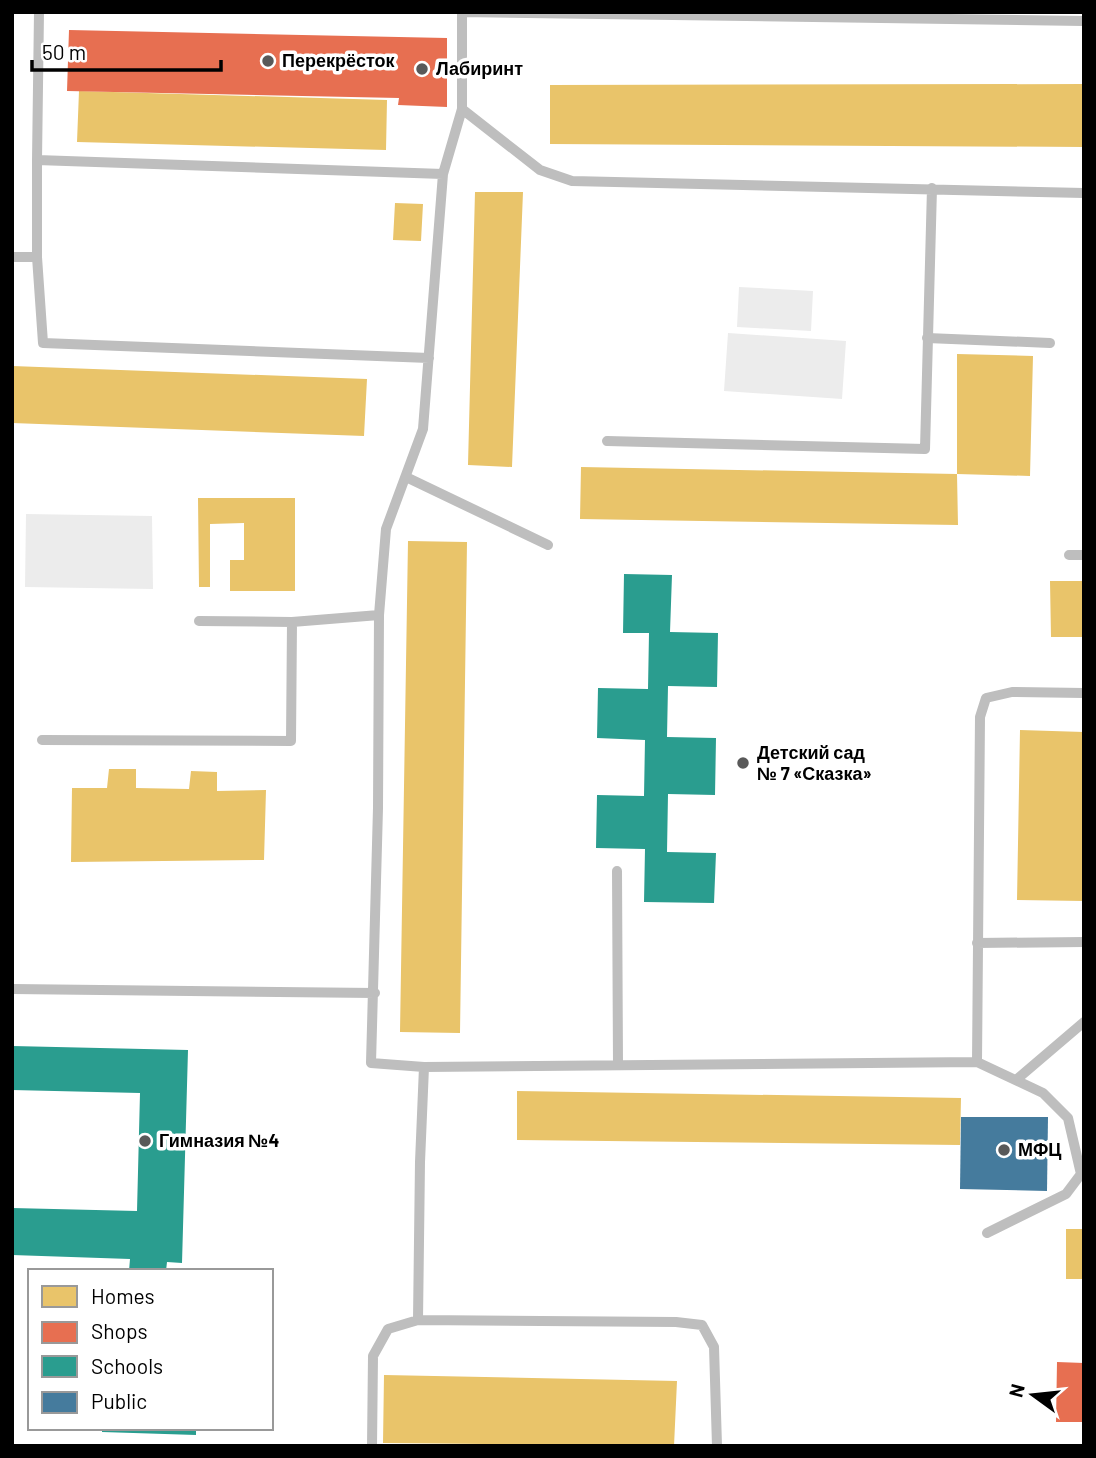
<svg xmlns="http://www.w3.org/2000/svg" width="1096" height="1458" font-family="Barlow,sans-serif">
<rect width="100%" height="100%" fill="#fff"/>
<!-- green -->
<path fill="#ececec" d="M739,287L813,291L811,331L737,327Z
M728,333L846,341L842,399L724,391Z
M26,514L152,516L153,589L25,587Z"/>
<!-- homes -->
<path fill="#e9c46a" d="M1084,84V147L550,144V85Z
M79,91L387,100L386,150L77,142Z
M475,192H523L512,467L468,465Z
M395,203L423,204L421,241L393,240Z
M957,354L1033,356L1030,476L957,474L958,525L580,519L581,467L957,474Z
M12,366L367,379L364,436L12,423Z
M198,498H295V591H230V560H244V523L210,524V587H199Z
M408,541L467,542L460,1033L400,1032Z
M1050,581H1084V637H1051Z
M1020,730L1084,732V901L1017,900Z
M109,769H136V788L189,789L191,771L217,772V791L266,790L264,860L71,862L72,788H107Z
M517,1091L961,1098L960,1145L517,1140Z
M1066,1229H1084V1279H1066Z
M384,1375L677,1381L674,1446L383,1443Z"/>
<!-- shops -->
<path fill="#e76f51" d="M69,30L447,38V107L398,105L399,98L67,91Z
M1057,1362L1084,1363V1422H1056Z"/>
<!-- schools -->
<path fill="#2a9d8f" d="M624,574L672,575L670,632L718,633L717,687L668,686L667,737L716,738L715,795L668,794L667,852L716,853L714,903L644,902L645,849L596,848L597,795L644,796L645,740L597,738L598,688L648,689L649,633H623Z
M12,1046L188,1050L182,1263L167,1262L166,1271H129L130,1259L12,1255V1208L137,1211L140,1093L12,1090Z
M102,1428H196V1435L102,1432Z"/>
<!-- public -->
<path fill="#457b9d" d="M961,1117H1048L1047,1191L960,1189Z"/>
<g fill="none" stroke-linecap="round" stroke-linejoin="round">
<!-- service -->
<path stroke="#bebebe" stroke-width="10" d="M39,12L37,160L443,174L462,109V12
M462,12L1084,21
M462,109L540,170L572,181L1084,193
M37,160V257L43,343L429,358
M443,174L423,429L386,529L379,615L378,808L371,1063L424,1067L977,1062L1043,1093L1068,1118L1081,1174
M12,257H37
M927,338L1050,343
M607,441L925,449L932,188
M406,477L548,545
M1069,555H1084
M199,621L292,622L379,615
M42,740L291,741L292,622
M617,871L618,1065
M977,943L1084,942
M12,989L375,993
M977,1062L980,717L986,698L1012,692L1084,693
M424,1067L420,1162L418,1320L676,1322L702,1325L714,1347L717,1446
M1016,1080L1084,1022
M987,1233L1066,1194L1081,1174L1084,1176
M372,1446L373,1356L388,1329L418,1320"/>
</g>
<!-- markers -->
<g fill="#595959" stroke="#fff" stroke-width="2.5">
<circle cx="268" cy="61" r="7"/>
<circle cx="422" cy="69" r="7"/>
<circle cx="743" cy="763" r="7"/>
<circle cx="145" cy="1141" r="7"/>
<circle cx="1004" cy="1150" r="7"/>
</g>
<g text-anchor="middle" stroke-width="7" stroke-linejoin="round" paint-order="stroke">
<!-- poi labels -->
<g font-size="18" font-weight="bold" fill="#000" stroke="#fff" text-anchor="start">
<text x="282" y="67">Перекрёсток</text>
<text x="436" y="75">Лабиринт</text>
<text x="757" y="759">Детский сад<tspan x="757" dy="21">№ 7 «Сказка»</tspan></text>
<text x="159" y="1147">Гимназия №4</text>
<text x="1018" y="1156">МФЦ</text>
</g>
</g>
<!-- border -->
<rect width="1096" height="1458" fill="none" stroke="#000000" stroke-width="28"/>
<!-- legend -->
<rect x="28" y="1269" width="245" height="161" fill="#ffffff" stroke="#999999" stroke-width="2"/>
<rect x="42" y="1286" width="35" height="21" fill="#e9c46a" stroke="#999999" stroke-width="2"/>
<text x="91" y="1304" font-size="21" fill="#000000">Homes</text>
<rect x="42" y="1322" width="35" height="21" fill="#e76f51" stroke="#999999" stroke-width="2"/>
<text x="91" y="1339" font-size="21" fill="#000000">Shops</text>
<rect x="42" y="1356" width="35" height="21" fill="#2a9d8f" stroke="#999999" stroke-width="2"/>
<text x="91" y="1374" font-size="21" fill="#000000">Schools</text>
<rect x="42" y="1392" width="35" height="21" fill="#457b9d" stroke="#999999" stroke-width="2"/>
<text x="91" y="1409" font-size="21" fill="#000000">Public</text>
<!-- north arrow -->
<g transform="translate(1033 1395) rotate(285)" stroke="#ffffff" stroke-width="5" paint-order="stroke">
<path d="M0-5L12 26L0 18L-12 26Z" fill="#000000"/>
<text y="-10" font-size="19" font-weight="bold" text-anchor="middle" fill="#000000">N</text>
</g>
<!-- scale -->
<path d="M32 60v10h189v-10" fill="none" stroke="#000000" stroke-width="3.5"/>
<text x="42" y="60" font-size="21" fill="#000000" stroke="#ffffff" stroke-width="5" paint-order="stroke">50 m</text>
</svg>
